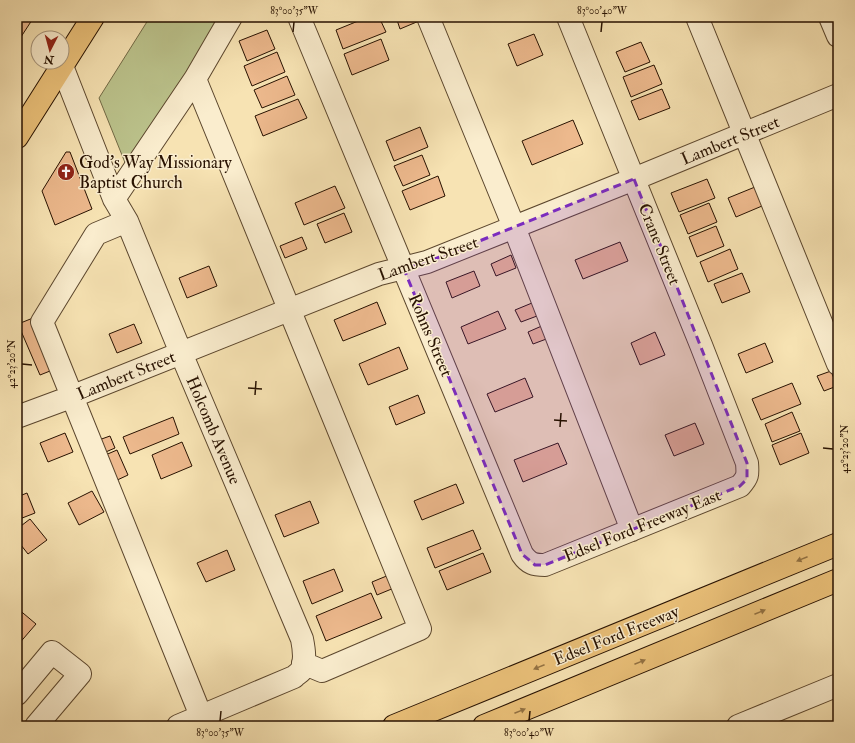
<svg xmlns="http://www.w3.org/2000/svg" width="855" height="743" font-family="'IM FELL Double Pica',serif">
<rect width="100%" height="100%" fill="#f7e3b3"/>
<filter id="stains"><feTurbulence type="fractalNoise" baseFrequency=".005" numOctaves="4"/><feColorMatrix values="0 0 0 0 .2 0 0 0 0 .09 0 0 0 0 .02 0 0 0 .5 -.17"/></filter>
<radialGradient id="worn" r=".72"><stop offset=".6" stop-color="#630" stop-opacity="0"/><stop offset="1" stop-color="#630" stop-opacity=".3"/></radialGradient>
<!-- green -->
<path fill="#bcc48d" stroke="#726a46" d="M150,17H225L128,170L99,98Z"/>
<!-- building -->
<path fill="#edb98d" stroke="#271100" d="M17,17H34L17,43Z
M368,17H379L386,32L343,49L336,30Z
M396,17H418L419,21L400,29Z
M267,30L275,49L247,61L239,41Z
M534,34L543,55L517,66L508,44Z
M381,39L389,60L352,75L344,54Z
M641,42L650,62L625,72L616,52Z
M277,52L285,72L252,86L244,66Z
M654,65L662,84L631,97L623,77Z
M287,76L295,95L262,108L254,90Z
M662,89L670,108L639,120L631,101Z
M298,99L307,118L263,136L255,116Z
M573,120L583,144L532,165L522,141Z
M420,127L428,147L394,161L386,141Z
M66,152H70L92,209L55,225L42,191Z
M422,155L430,175L403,186L394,166Z
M438,176L445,196L410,210L402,191Z
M707,179L715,198L679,212L671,193Z
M335,186L345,208L304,225L295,203Z
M755,187L762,206L736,217L728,198Z
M709,203L717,222L688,234L680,215Z
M344,213L352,232L325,243L317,224Z
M716,226L724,246L697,257L689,237Z
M302,237L307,249L285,258L280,246Z
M620,242L628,261L583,279L575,260Z
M730,249L738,269L708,282L700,262Z
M511,255L516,268L496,276L491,264Z
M209,266L217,286L187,298L179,278Z
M474,271L480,286L452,298L446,282Z
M742,273L750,292L722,303L714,284Z
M377,302L386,324L343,341L334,320Z
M532,303L537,316L521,322L515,310Z
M498,311L506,329L468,344L461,327Z
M33,318L55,369L40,375L18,324Z
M134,324L142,343L117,353L109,334Z
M544,325L549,338L533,344L528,332Z
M655,332L665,355L640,365L631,343Z
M765,343L773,362L746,373L738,354Z
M399,347L408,369L368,385L359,364Z
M831,371L837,386L824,391L817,376Z
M525,378L533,397L495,412L487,394Z
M792,383L801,404L761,420L752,399Z
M418,395L425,413L396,425L389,407Z
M792,412L800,431L772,442L765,424Z
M173,417L179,434L130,454L123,437Z
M695,423L704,444L674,456L665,435Z
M65,433L73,452L48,462L40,443Z
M801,433L809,453L780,465L772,445Z
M110,436L115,448L101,454L96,441Z
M182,442L192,466L161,479L152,455Z
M558,443L567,464L523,482L514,460Z
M117,450L128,475L113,482L103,456Z
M456,484L464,503L422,520L414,501Z
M92,491L104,512L79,525L68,503Z
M27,493L35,513L17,520V497Z
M310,501L319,523L284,537L275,515Z
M30,519L47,540L28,554L17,540V529Z
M473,530L481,549L435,568L427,548Z
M227,550L235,570L206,582L197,563Z
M483,553L491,572L447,590L439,571Z
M334,569L343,591L312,604L303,581Z
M389,575L394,588L377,595L372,582Z
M371,593L382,618L326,641L316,616Z
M17,608L36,624L17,646Z"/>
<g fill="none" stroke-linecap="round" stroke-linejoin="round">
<defs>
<path id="minor" d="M299,17L522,554C529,564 534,565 545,565L740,486C748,477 748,475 747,463L701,345L568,17
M428,17L514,227L632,530
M697,17L838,364
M830,17L838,36
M62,66L114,199L127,221L181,353L302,639C304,649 306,661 301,671C299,673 296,675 294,677L178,726
M195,79L420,629L322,671L303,663
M114,199L195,79L231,17
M127,221L96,234L42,322L201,716
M17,417L71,397L379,274L427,262L634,179L838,95
M17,694L52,652L80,674L36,726
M738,726L838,685"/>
<path id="major" d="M17,137L93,17"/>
<path id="highway" d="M394,726L838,544
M484,726L838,580"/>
</defs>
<!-- minor casing -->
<use href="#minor" stroke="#5b462d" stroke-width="24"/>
<!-- major casing -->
<use href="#major" stroke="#271100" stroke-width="24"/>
<!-- highway casing -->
<use href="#highway" stroke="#271100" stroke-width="24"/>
<!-- minor -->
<use href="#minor" stroke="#faedce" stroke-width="22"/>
<!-- major -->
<use href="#major" stroke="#ecc27a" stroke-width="22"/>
<!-- highway -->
<use href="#highway" stroke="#ecc27a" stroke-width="22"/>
</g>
<!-- one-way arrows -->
<defs><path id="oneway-solid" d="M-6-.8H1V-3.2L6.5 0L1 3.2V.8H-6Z"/></defs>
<g fill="#937243">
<use href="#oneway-solid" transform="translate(802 559) rotate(158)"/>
<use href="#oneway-solid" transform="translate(760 612) rotate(-22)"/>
<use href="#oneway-solid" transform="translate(640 662) rotate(-22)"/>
<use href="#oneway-solid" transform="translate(539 667) rotate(158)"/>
<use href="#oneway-solid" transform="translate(520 711) rotate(-22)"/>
</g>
<!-- marked area -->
<path fill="#7b2cbf" fill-opacity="0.2" stroke="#7b2cbf" stroke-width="3" stroke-dasharray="8 5" stroke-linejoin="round" d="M634,179L747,463V479L740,486L545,565H535L522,554L403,267L427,262Z"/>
<!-- ticks -->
<path fill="none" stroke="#271100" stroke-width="1.5" d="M293,32L294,22M601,32L602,22M22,364L32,365M248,388L262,389M255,395L256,381M554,420L567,421M560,427L561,413M823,448L833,449M220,721L221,711M529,721L530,711"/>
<!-- icons -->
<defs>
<symbol id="church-disc" viewBox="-11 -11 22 22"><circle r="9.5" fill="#8f2418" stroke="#faedce"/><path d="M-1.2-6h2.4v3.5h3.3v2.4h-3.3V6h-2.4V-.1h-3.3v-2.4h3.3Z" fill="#fff"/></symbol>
</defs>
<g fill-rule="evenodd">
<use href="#church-disc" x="56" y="162" width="20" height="20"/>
</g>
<g text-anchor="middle" stroke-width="3" stroke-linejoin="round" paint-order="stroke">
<!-- street labels -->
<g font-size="17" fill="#271100" stroke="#faedce">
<text transform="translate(730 140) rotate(-22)" y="6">Lambert Street</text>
<text transform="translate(660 244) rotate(68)" y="6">Crane Street</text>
<text transform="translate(428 258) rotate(-19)" y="6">Lambert Street</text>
<text transform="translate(431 335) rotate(67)" y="6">Rohns Street</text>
<text transform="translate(126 375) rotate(-22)" y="6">Lambert Street</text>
<text transform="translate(214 430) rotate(67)" y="6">Holcomb Avenue</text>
<text transform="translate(642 525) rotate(-22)" y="6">Edsel Ford Freeway East</text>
<text transform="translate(616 635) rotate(-22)" y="6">Edsel Ford Freeway</text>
</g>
<!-- poi labels -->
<g font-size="17" fill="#271100" stroke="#faedce" text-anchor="start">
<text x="79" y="168">God's Way Missionary<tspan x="79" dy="20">Baptist Church</tspan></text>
</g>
</g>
<!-- margin -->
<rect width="855" height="743" fill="none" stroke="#f7e3b3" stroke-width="44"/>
<!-- north arrow -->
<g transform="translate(50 50) rotate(186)"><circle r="19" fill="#faedce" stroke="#a6957c"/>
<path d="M0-3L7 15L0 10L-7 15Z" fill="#8f2418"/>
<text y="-6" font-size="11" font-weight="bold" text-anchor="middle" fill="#271100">N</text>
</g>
<rect x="22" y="22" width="811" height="699" fill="none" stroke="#271100" stroke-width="1.5"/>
<g font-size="10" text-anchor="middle" fill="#271100">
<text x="294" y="14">83°00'35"W</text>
<text x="602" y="14">83°00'40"W</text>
<text transform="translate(11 364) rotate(-90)" y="4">42°23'20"N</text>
<text transform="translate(844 449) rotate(-90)" y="4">42°23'20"N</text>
<text x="220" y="736">83°00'35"W</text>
<text x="529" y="736">83°00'40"W</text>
</g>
<rect width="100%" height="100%" filter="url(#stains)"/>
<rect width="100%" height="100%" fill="url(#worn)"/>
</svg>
